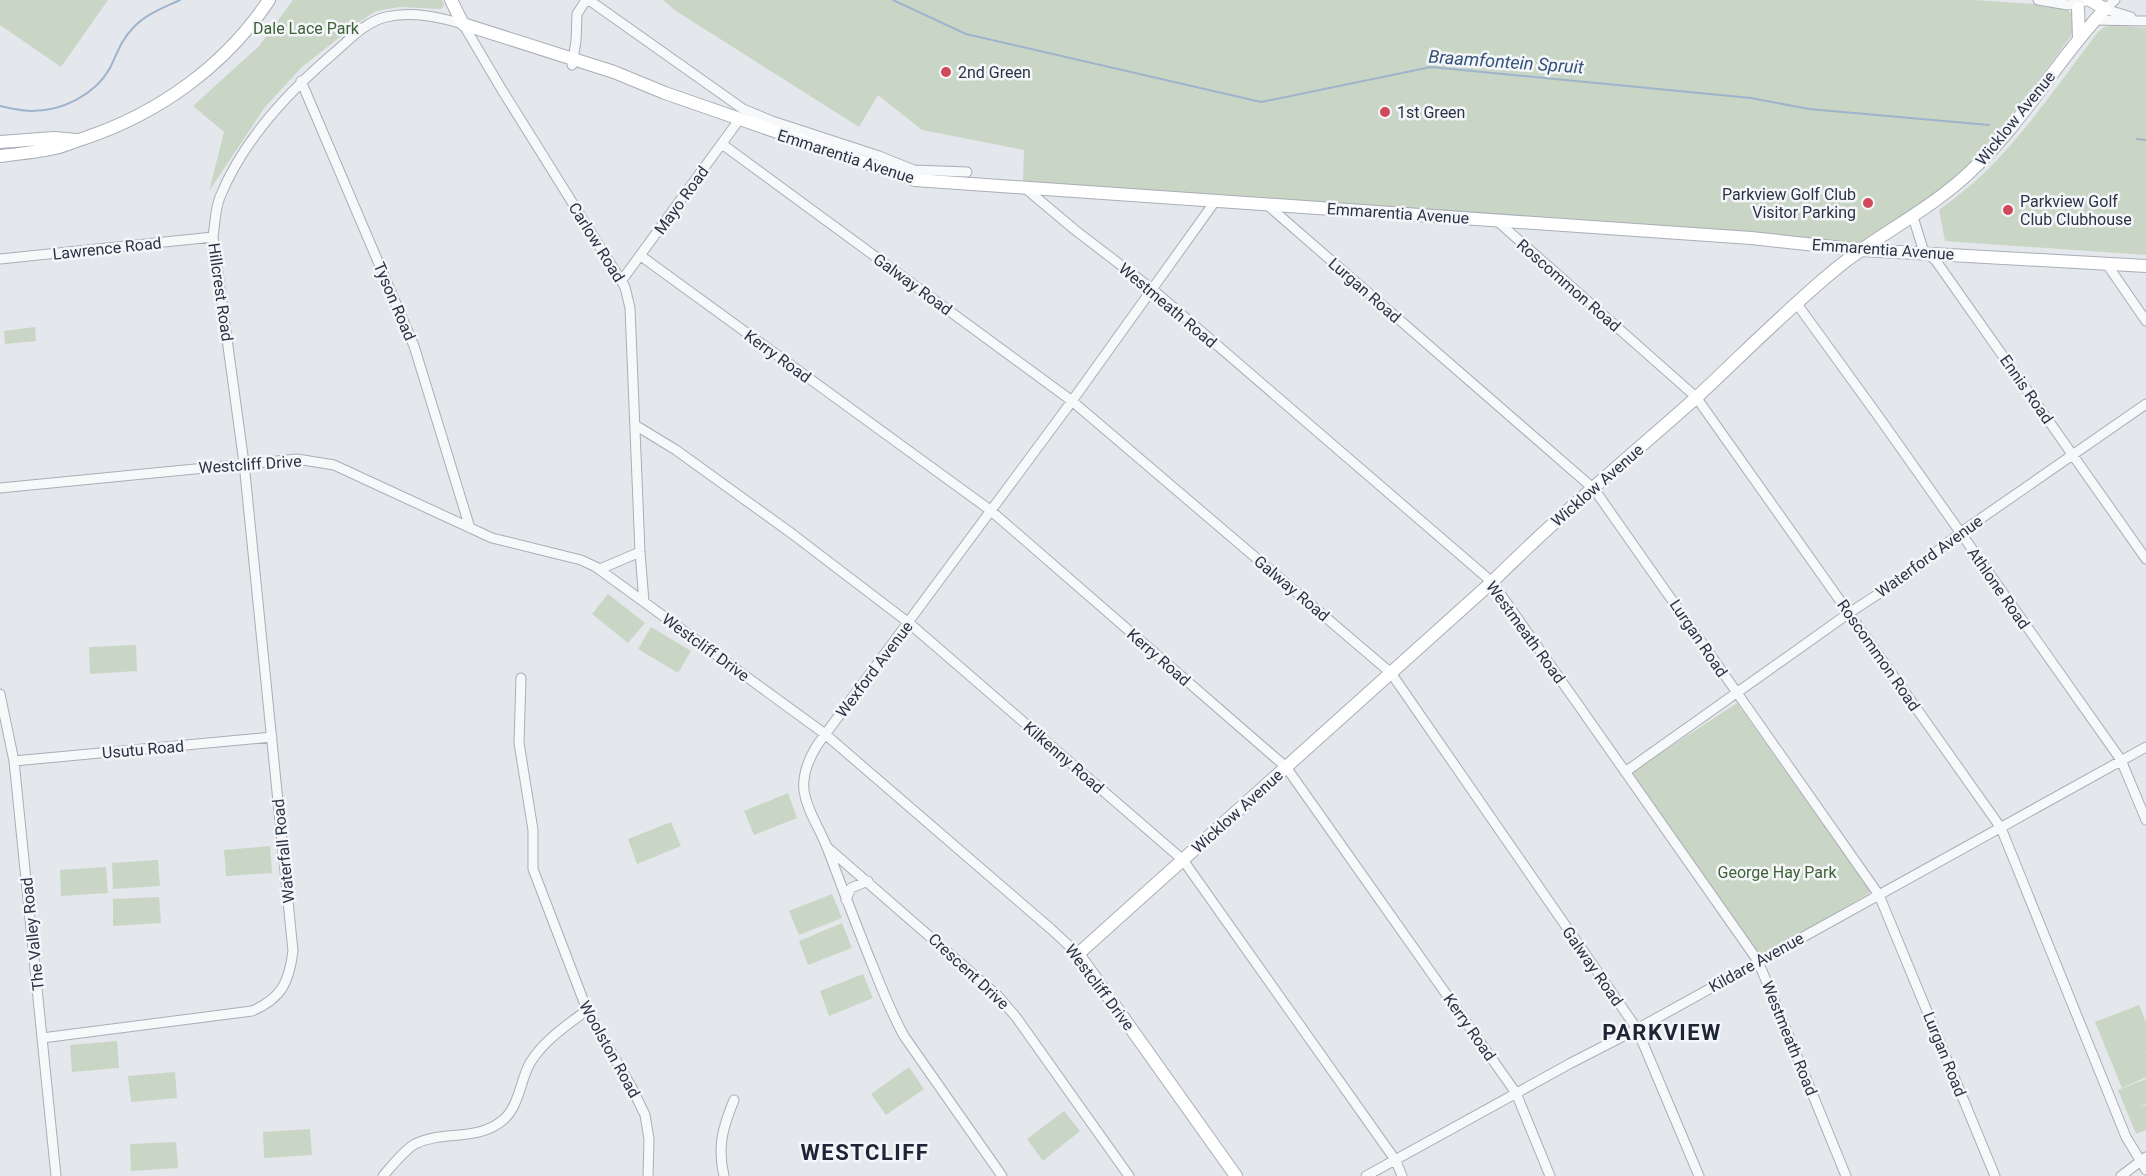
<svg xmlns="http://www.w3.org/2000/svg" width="2146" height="1176" font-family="Roboto,sans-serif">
<rect width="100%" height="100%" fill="#e4e7ec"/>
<!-- green -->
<path fill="#c9d6c5" d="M0,0H108L61,67L0,25Z
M293,0H442L444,6L441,9L400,7L376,11L355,25L302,67L265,107L209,191L224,132L193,106L259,46Z
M663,0H1975L2065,6L2074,17L2072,34L2057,55L1997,134L1968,166L1915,211L1862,250L1023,182L1024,150L922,130L878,95L859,127L676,11Z
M2113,25L2146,28V255L1945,241L1939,210C1959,195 1978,180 1995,162C2033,122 2065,75 2098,32L2104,27Z
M35,327L36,341L5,344L4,331Z
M608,594L645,623L628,643L592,614Z
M651,627L691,651L678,673L638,649Z
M136,645L137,671L90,674L89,647Z
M1737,703L1871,892L1758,959L1629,774Z
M788,793L797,818L754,835L744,811Z
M671,822L681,846L637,864L628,839Z
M270,846L272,873L226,876L224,850Z
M158,860L160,886L113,889L112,863Z
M106,867L108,893L61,896L60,870Z
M832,894L842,918L799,935L789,911Z
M159,897L161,923L113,926V899Z
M842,923L852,948L808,965L799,941Z
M863,974L873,998L829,1016L820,991Z
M2139,1005L2146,1022V1051L2143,1053L2146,1052V1077L2122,1088L2095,1022Z
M117,1041L119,1068L72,1072L70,1045Z
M909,1067L924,1089L886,1115L871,1094Z
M175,1072L177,1098L131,1102L128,1076Z
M2146,1079V1104L2140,1106L2146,1105V1130L2136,1134L2118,1090Z
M1064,1111L1080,1131L1043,1161L1027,1139Z
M310,1129L312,1155L264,1158L263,1132Z
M176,1142L178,1168L131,1171L130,1144Z"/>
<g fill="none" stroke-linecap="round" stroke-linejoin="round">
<!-- stream -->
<path stroke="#9fb4cc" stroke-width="2" d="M893,0L966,34L1261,102L1431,67L1751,98L1809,109L1989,125
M0,106C10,108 22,111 32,111C62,111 95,95 110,68C117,54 121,40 133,28C146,14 163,8 180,0
M2137,139L2146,140"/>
<defs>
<path id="street" d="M589,0L743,109L772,121L879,156L914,170L967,172
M2038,0L2068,5L2090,0
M2105,9L2131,17
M2105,9L2115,0
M2095,20L2146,21
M572,65L576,41L577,14L586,0
M301,81L414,346L470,528
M722,144L1072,401L1391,673L1637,1029L1699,1176
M1025,188L1075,230L1152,289L1492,582L1758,961L1846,1176
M1265,203L1594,489L1879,895L1995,1176
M1913,217L1923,249L1936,261L2146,559
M1496,220L1696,397L2001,828L2126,1137L2146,1170
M641,256L990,510L1286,767L1516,1093L1550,1176
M0,259L213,237
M2106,263L2146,321
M622,280L739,120
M1797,304L1881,420L2121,760L2146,820
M635,425L676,450L791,533L909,623L1183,860L1396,1161L1402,1176
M0,488L297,459L334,465L492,538L581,560L596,567L825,734L1051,929L1078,954
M600,569L640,552
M521,678L519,743L533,830V869L587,1010L632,1088L645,1115L649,1139L648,1176
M0,694L14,761L56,1176
M14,761L272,737
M1625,772L1849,613L1906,576L1960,533L2146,404
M828,848L998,996L1016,1017L1129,1176
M846,900L851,888L868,881
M42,1038L252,1011C282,998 289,982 293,951L244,463L213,237C215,224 215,209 220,197C243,140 288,92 334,53C349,40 365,22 386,17C412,11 439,17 463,24L502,90L625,287L630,308L640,552L644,602
M383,1176C392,1166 403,1151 415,1144C443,1130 477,1142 503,1120C519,1107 520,1081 530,1063C543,1041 567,1025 587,1010
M724,1176C717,1146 723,1127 734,1100
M1002,1176L904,1036C892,1014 883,992 874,969C858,930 843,890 828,850C821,830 807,812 804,791C802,773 809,758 818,744L1072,401L1216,200
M1366,1176L1571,1063L1637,1029L2146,747
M2121,1176L2146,1157"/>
<path id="secondary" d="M451,0L463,24L614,72L665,93L915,180L1751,238L1862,250L2146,266
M2078,8L2079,38
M0,142L54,138L77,140
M0,156C18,154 37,152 55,148C65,146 75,141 85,138C159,113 225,66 269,0
M1236,1176L1078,954L1492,582C1557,517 1628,458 1697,397C1743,354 1788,308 1837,268C1880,233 1932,209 1972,170C2023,122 2057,60 2105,9L2090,0"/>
</defs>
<!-- street casing -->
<use href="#street" stroke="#a9aeb7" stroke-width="11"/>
<!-- secondary casing -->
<use href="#secondary" stroke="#a9aeb7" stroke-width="14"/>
<!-- street -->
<use href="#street" stroke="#f7f8fa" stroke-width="9"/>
<!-- secondary -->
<use href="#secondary" stroke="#fff" stroke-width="12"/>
</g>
<!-- markers -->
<g fill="#d1495b" stroke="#f4f6f9" stroke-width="2">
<circle cx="946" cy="72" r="6"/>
<circle cx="1385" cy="112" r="6"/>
<circle cx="1868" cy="203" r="6"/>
<circle cx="2008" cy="210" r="6"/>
</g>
<g text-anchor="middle" stroke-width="5" stroke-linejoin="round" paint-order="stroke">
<!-- park labels -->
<g font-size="16" fill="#3f6138" stroke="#f4f6f9">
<text x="306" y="34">Dale Lace Park</text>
<text x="1777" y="878">George Hay Park</text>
</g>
<!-- poi labels -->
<g font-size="16" fill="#2b3445" stroke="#f4f6f9" text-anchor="start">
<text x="958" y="78">2nd Green</text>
<text x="1397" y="118">1st Green</text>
<text x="1856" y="200" text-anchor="end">Parkview Golf Club<tspan x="1856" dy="18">Visitor Parking</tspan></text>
<text x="2020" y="207">Parkview Golf<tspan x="2020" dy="18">Club Clubhouse</tspan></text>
</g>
<!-- street labels -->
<g font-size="16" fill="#2b3445" stroke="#f4f6f9">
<text transform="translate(2015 118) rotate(-51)" y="6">Wicklow Avenue</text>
<text transform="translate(846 156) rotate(18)" y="6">Emmarentia Avenue</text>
<text transform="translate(681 200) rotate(-54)" y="6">Mayo Road</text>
<text transform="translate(1398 213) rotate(4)" y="6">Emmarentia Avenue</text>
<text transform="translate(597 242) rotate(58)" y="6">Carlow Road</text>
<text transform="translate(107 248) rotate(-6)" y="6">Lawrence Road</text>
<text transform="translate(1883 249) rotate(4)" y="6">Emmarentia Avenue</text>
<text transform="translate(913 284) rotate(36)" y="6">Galway Road</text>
<text transform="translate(1569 285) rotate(41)" y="6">Roscommon Road</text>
<text transform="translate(1365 290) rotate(41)" y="6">Lurgan Road</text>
<text transform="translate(221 292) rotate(82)" y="6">Hillcrest Road</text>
<text transform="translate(395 301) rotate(67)" y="6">Tyson Road</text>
<text transform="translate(1168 305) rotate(40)" y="6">Westmeath Road</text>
<text transform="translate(778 356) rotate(36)" y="6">Kerry Road</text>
<text transform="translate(2027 389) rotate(55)" y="6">Ennis Road</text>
<text transform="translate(250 464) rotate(-4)" y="6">Westcliff Drive</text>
<text transform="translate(1597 485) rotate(-41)" y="6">Wicklow Avenue</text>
<text transform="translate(1929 556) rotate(-36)" y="6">Waterford Avenue</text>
<text transform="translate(1292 588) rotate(40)" y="6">Galway Road</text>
<text transform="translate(1999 588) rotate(55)" y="6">Athlone Road</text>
<text transform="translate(1526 632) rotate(54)" y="6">Westmeath Road</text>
<text transform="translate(1699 638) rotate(56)" y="6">Lurgan Road</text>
<text transform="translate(706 647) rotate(36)" y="6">Westcliff Drive</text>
<text transform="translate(1879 655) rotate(55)" y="6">Roscommon Road</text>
<text transform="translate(1159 657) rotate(41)" y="6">Kerry Road</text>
<text transform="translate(874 669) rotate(-53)" y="6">Wexford Avenue</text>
<text transform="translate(143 749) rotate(-5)" y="6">Usutu Road</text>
<text transform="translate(1064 757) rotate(41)" y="6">Kilkenny Road</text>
<text transform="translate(1237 811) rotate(-42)" y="6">Wicklow Avenue</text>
<text transform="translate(283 851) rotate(-96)" y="6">Waterfall Road</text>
<text transform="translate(32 934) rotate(-96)" y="6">The Valley Road</text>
<text transform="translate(1756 962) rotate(-29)" y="6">Kildare Avenue</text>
<text transform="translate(1593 966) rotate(55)" y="6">Galway Road</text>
<text transform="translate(969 971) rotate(43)" y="6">Crescent Drive</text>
<text transform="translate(1100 987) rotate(53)" y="6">Westcliff Drive</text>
<text transform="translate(1470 1027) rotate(55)" y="6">Kerry Road</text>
<text transform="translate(1790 1038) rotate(68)" y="6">Westmeath Road</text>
<text transform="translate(610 1049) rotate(61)" y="6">Woolston Road</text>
<text transform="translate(1945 1054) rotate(68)" y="6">Lurgan Road</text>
</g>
<!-- water labels -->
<g font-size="18" font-style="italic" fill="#34527a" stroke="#f4f6f9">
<text transform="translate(1506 62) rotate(4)" y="6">Braamfontein Spruit</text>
</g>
<!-- district labels -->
<g font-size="22" font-weight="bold" letter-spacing="1.5" fill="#1d2536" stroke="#f4f6f9">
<text x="1662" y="1040">PARKVIEW</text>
<text x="865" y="1160">WESTCLIFF</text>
</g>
</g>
</svg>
